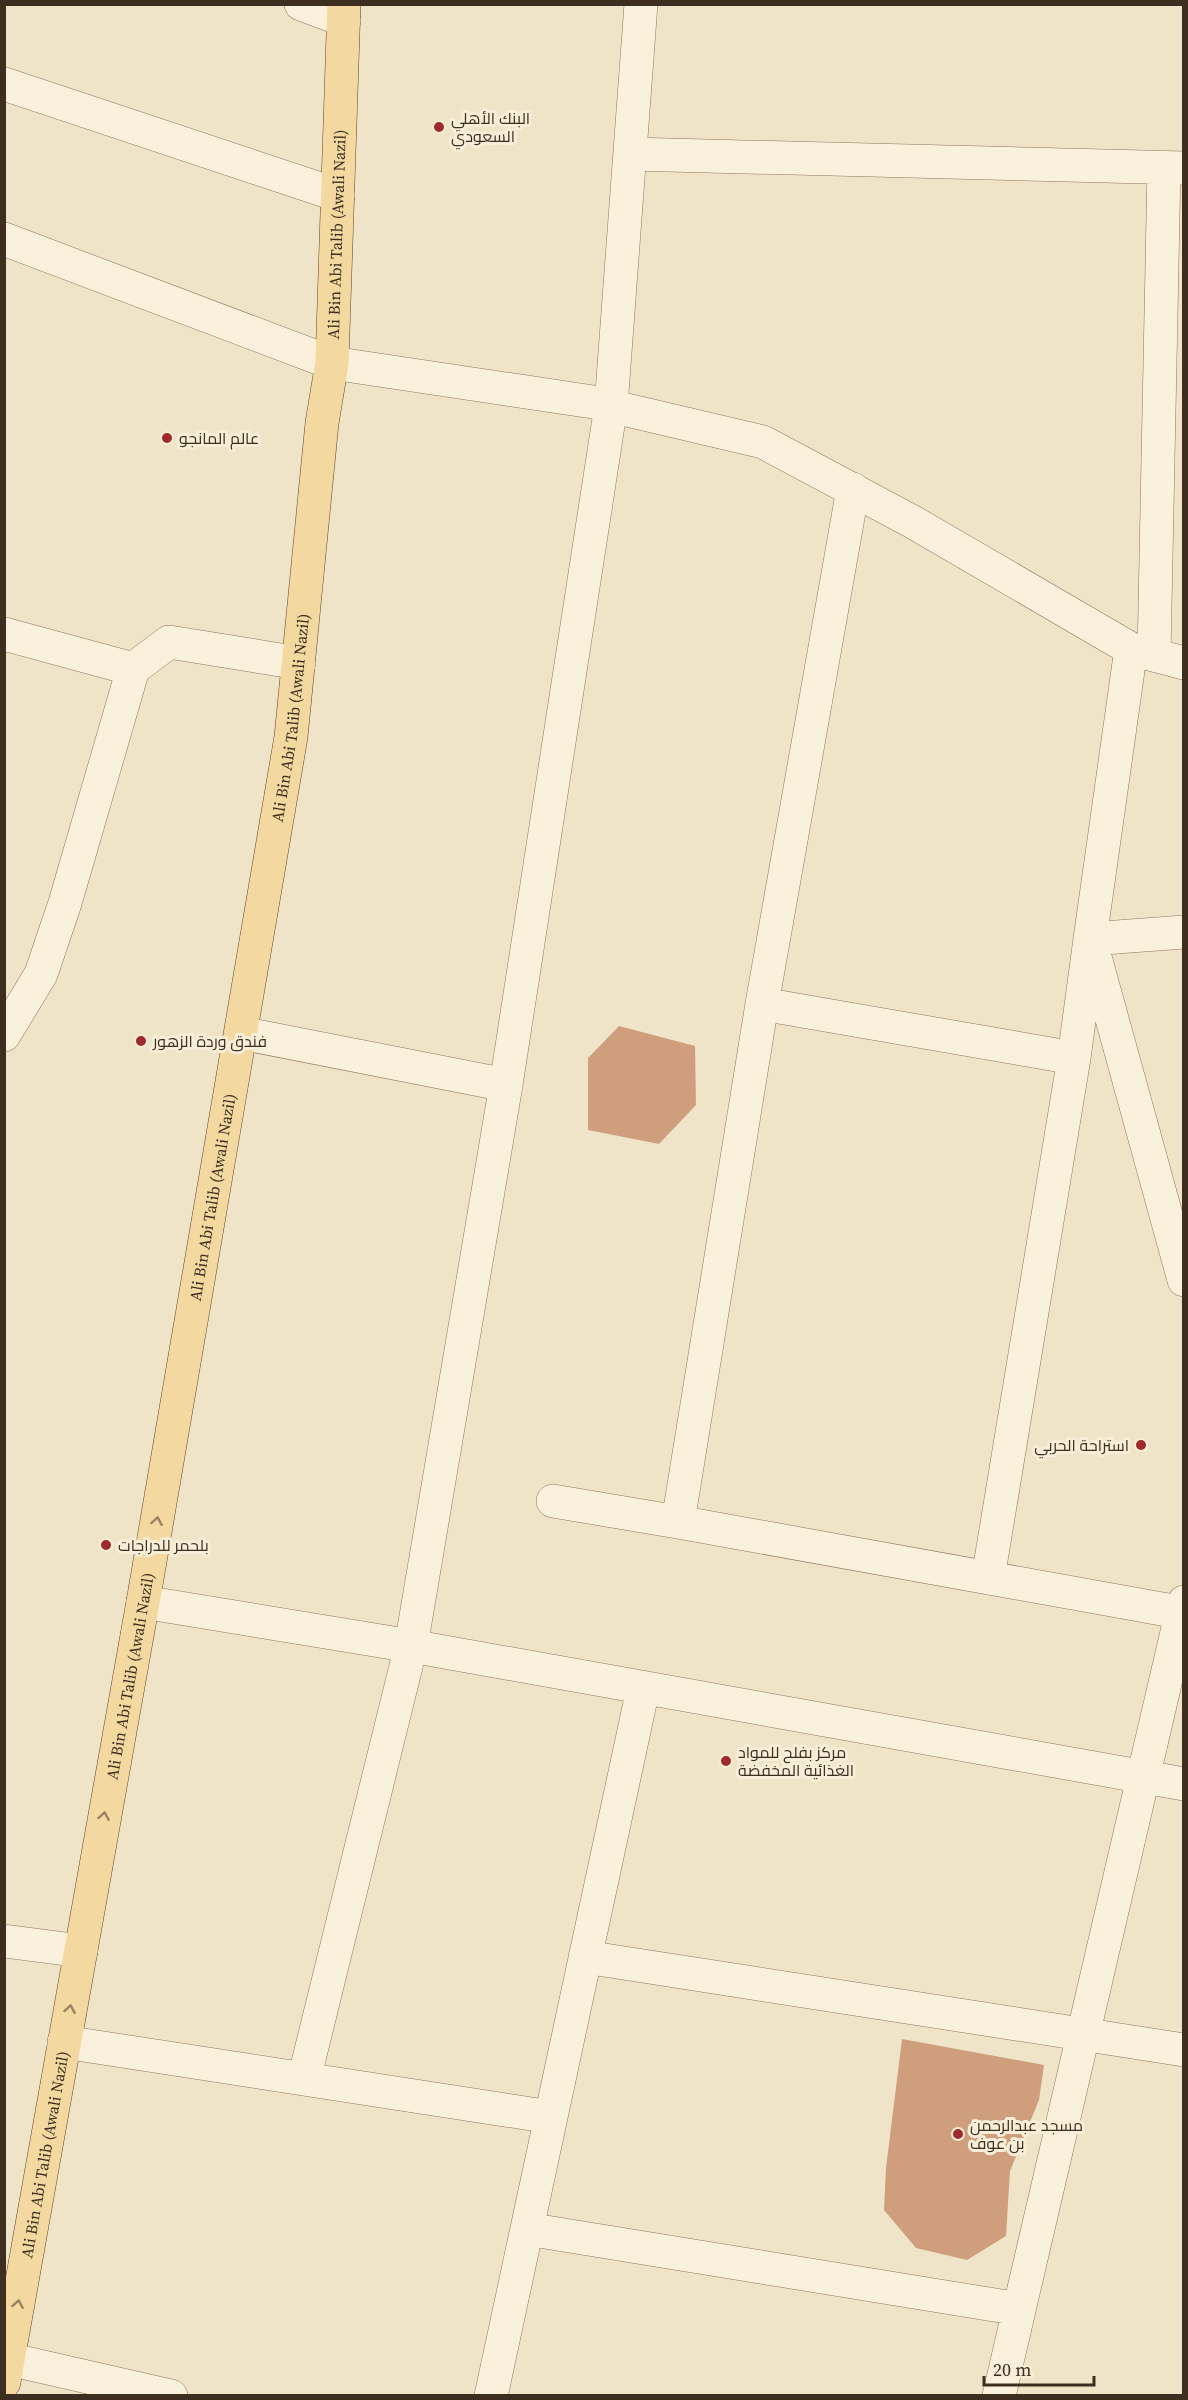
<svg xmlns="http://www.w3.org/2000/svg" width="1188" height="2400" font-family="'Source Serif 4',Cairo,serif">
<rect width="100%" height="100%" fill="#f0e4c8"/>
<!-- building -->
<path fill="#cf9f7d" d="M619,1026L695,1046L696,1105L659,1144L588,1130V1058Z
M902,2039L1044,2065L1039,2100L1010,2171L1006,2236L967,2260L916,2248L884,2210L886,2168Z"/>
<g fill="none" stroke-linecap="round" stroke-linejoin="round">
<defs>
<path id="minor" d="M301,4L344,20
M4,84L338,195
M630,154L1184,168
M4,239L332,363L593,402L763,442L913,522L1131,649L1184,663
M4,634L133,669L169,642L299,663
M1131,649L1090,939L1184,1280
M1154,655L1164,168
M762,1004L1074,1058
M241,1033L506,1085
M4,1035L41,974L65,903L133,669
M553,1501L678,1522L1184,1613
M678,1522L762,1004L853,489
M988,1578L1074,1058L1090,939L1184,932
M143,1602L411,1646L1184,1784
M4,1941L81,1951
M585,1957L1184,2050
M64,2042L551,2117
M304,2079L411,1646L506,1085L611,406L641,4
M527,2229L1019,2309
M4,2358L171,2396
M491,2396L643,1689
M999,2396L1184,1602"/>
<g id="major">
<path id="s1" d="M4,2382L143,1602L291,737L322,423L332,363L344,4"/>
</g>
</defs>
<!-- minor casing -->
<use href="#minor" stroke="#8d765c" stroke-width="34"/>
<!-- major casing -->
<use href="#major" stroke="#5b4430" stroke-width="34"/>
<!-- minor -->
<use href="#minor" stroke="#faf1dc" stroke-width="33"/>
<!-- major -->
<use href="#major" stroke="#f3d9a0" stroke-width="33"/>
</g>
<!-- one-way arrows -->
<defs><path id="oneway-chevron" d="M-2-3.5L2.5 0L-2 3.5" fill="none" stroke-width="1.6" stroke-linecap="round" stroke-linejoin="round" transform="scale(1.5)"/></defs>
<g stroke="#988460">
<use href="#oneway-chevron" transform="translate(157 1521) rotate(-80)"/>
<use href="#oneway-chevron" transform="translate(104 1816) rotate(-80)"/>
<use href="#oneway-chevron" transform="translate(70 2009) rotate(-80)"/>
<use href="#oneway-chevron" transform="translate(18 2304) rotate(-80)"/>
</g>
<!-- markers -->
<g fill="#9e2a2b" stroke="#f7eed8" stroke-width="2">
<circle cx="439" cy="127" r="6"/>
<circle cx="167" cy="438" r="6"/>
<circle cx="141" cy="1041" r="6"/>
<circle cx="1141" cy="1445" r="6"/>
<circle cx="106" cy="1545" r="6"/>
<circle cx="726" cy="1761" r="6"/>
<circle cx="958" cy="2134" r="6"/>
</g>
<g text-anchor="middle" stroke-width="6" stroke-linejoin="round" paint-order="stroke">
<!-- poi labels -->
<g font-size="16" fill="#3d2e20" stroke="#f7eed8" text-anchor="start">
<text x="451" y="124">البنك الأهلي<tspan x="451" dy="18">السعودي</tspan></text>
<text x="179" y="444">عالم المانجو</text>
<text x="153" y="1047">فندق وردة الزهور</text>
<text x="1129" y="1451" text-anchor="end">استراحة الحربي</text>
<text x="118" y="1551">بلحمر للدراجات</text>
<text x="738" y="1758">مركز بفلح للمواد<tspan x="738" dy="18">الغذائية المخفضة</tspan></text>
<text x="970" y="2131">مسجد عبدالرحمن<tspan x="970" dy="18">بن عوف</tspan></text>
</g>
<!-- street labels -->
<g font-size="16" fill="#3d2e20" stroke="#f7eed8">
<text dy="6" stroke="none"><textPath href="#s1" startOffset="2175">Ali Bin Abi Talib (Awali Nazil)</textPath></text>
<text dy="6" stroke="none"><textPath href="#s1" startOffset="1689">Ali Bin Abi Talib (Awali Nazil)</textPath></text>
<text dy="6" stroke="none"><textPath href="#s1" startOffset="1203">Ali Bin Abi Talib (Awali Nazil)</textPath></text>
<text dy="6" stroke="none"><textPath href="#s1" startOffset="717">Ali Bin Abi Talib (Awali Nazil)</textPath></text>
<text dy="6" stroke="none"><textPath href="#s1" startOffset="231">Ali Bin Abi Talib (Awali Nazil)</textPath></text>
</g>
</g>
<!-- border -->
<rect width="1188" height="2400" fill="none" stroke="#3d2e20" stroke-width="12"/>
<!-- scale -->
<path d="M984 2376v9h110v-9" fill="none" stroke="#3d2e20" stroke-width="3"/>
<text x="993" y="2376" font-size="18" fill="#3d2e20" stroke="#f7eed8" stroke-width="4.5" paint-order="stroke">20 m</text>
</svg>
